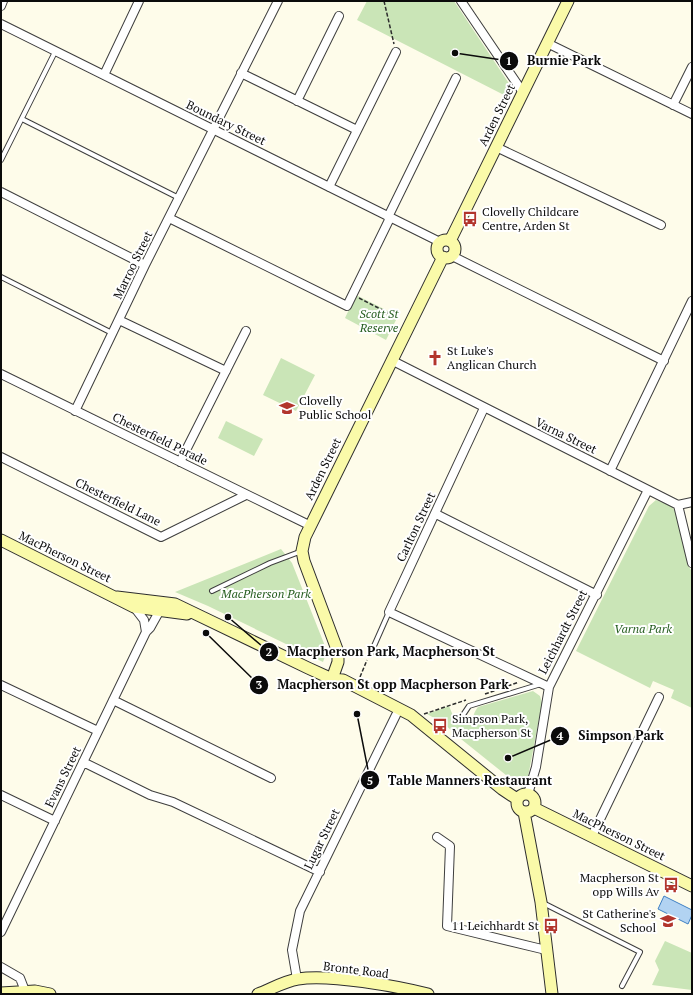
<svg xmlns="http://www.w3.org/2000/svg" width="693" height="995" font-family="'PT Serif',serif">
<rect width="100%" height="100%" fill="#fefcea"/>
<!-- green -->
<path fill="#cae5b7" d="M367,1H454L510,85L504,95L357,20Z
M356,295L398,316L386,340L345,318Z
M281,358L315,375L296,411L263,395Z
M226,421L263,439L254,456L218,438Z
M656,500L671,506L676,512L688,565L692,572V708L671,698L674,690L653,681L650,688L576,651L649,506Z
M281,549L292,563L327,651L323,662L208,606L175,592Z
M533,691L540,696L542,703L528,777L522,788L461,739L443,723L427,714L449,706L454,718L461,725L469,724C474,718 473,713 478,707Z
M665,941L692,953V990L652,985L659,970L655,961Z"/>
<!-- water -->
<path fill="#b2d3f2" stroke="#3e80c4" d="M664,896L692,910V915L688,924L658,909Z"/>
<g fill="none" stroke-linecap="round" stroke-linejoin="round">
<defs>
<path id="lane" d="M22,119L179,198
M1,160L55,52
M1,277L112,333
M212,591L270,563L302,551
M370,655L389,612
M463,715L469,706L541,684
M543,903L640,952L622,986"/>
<path id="street" d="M461,1L522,91
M1,6L3,1
M1,24L440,242
M547,43L692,114
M241,73L357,130
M104,75L139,1
M297,101L339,16
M673,105L692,67
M496,147L661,225
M329,187L396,52
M1,192L145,265
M388,217L456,78
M169,218L347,306L390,218
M452,256L664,361
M119,320L226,371
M391,360L678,505
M1,374L309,525
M484,408L389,612L549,687
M75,411L145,265L278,1
M1,457L161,537L246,495
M180,462L246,331
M610,471L692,301
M678,505L692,563
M678,505L692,502
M436,514L597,595
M134,607L144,620L146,632
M1,685L98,731
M113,700L271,778
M83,762L150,795L173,802L320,872
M528,794L536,767L549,687L648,490
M1,795L55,821
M592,836L659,697
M437,837L450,846L447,926L546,950
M1,932L146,632L150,628L160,610
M1,967L20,978L25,991
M297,979L292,950L300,911L396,715"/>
<path id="secondary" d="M437 249a9 9 0 1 1 18 0a9 9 0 1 1-18 0Z
M450,241L568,1
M1,540L134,607L187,614
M117,597L175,604L308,668L332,679L343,680L411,715L502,789L517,799
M332,679L338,662V652L304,561L302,551L305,537L443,257
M517 803a9 9 0 1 1 18 0a9 9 0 1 1-18 0Z
M534,808L692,886
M524,812L541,902L552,994
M1,993L35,991L50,994
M258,994C271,989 285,981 298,979C330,974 396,986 428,994"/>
</defs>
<!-- lane casing -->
<use href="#lane" stroke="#3e3e3e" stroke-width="6"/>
<!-- street casing -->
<use href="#street" stroke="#3e3e3e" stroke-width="10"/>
<!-- secondary casing -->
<use href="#secondary" stroke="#2d2d2d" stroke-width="13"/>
<!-- path -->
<path stroke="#2d2d2d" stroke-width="1.5" stroke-dasharray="4 2" stroke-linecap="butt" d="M384,1L394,44
M359,298L398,318
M360,677L367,660
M485,694L519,682
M424,714L466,700"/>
<!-- lane -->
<use href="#lane" stroke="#fff" stroke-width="4"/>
<!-- street -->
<use href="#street" stroke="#fff" stroke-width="8"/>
<!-- secondary -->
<use href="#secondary" stroke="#fafaa9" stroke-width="11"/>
</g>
<!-- icons -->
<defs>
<symbol id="bus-bare" viewBox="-9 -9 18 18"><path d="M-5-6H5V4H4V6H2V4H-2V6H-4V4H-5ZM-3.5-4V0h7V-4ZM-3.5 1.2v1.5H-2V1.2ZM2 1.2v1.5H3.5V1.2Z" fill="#b2352c" stroke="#fff" stroke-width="2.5" paint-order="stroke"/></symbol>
<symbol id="church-bare" viewBox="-9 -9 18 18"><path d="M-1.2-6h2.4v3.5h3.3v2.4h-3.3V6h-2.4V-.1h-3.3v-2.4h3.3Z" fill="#b2352c" stroke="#fff" stroke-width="2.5" paint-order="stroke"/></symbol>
<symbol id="school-bare" viewBox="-9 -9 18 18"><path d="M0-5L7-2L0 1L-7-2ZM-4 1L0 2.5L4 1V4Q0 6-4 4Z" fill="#b2352c" stroke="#fff" stroke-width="2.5" paint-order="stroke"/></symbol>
</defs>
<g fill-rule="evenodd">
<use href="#bus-bare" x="459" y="208" width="22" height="22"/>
<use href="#church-bare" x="424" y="347" width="22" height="22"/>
<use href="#school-bare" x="276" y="397" width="22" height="22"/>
<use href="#bus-bare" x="429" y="715" width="22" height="22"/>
<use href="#bus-bare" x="660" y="874" width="22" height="22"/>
<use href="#school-bare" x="657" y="910" width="22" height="22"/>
<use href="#bus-bare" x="540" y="915" width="22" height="22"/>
</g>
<g text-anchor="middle" stroke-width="4" stroke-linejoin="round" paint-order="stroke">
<!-- street labels -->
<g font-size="12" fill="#0b0b0b" stroke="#fff">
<text transform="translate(497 115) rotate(-64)" y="4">Arden Street</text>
<text transform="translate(226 123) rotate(26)" y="4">Boundary Street</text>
<text transform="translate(133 265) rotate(-64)" y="4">Marroo Street</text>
<text transform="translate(566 436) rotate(26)" y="4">Varna Street</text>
<text transform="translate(160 439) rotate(26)" y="4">Chesterfield Parade</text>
<text transform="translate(323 469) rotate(-64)" y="4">Arden Street</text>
<text transform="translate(118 502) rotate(26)" y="4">Chesterfield Lane</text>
<text transform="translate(416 527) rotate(-65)" y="4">Carlton Street</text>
<text transform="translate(65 557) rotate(26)" y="4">MacPherson Street</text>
<text transform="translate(563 632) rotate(-63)" y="4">Leichhardt Street</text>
<text transform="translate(63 777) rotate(-64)" y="4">Evans Street</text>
<text transform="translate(619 835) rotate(26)" y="4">MacPherson Street</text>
<text transform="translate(322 839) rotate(-64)" y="4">Lugar Street</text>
<text transform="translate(356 970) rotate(7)" y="4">Bronte Road</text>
</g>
<!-- poi labels -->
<g font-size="12" fill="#0b0b0b" stroke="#fff" text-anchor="start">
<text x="482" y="216">Clovelly Childcare<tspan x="482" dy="14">Centre, Arden St</tspan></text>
<text x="447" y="355">St Luke's<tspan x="447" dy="14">Anglican Church</tspan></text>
<text x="299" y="405">Clovelly<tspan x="299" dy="14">Public School</tspan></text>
<text x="452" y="723">Simpson Park,<tspan x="452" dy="14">Macpherson St</tspan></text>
<text x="659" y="882" text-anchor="end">Macpherson St<tspan x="659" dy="14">opp Wills Av</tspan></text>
<text x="656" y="918" text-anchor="end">St Catherine's<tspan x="656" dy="14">School</tspan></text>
<text x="539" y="930" text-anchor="end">11 Leichhardt St</text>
</g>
<!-- park labels -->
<g font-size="12" font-style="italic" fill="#265e20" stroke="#fff">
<text x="379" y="318">Scott St<tspan x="379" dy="14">Reserve</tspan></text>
<text x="266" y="598">MacPherson Park</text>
<text x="643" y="633">Varna Park</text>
</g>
</g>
<!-- callouts -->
<path fill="none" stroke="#0b0b0b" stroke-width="1.5" d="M455 53L509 61M228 617L269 652M206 633L259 685M508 758L560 736M357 714L370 780"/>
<g fill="#0b0b0b" stroke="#fff" stroke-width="1.5">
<circle cx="455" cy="53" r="4"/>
<circle cx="228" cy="617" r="4"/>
<circle cx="206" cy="633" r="4"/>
<circle cx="508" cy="758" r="4"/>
<circle cx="357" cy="714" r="4"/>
<circle cx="509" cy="61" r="10"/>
<circle cx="269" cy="652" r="10"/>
<circle cx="259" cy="685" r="10"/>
<circle cx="560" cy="736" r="10"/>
<circle cx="370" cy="780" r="10"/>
</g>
<g font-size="12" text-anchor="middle" font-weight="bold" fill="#fff">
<text x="509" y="65">1</text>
<text x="269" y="656">2</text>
<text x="259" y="689">3</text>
<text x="560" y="740">4</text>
<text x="370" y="785">5</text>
</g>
<g font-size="13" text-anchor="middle" font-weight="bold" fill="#0b0b0b" stroke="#fff" stroke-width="4" stroke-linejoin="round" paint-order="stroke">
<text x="564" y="65">Burnie Park</text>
<text x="391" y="656">Macpherson Park, Macpherson St</text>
<text x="393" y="689">Macpherson St opp Macpherson Park</text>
<text x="621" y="740">Simpson Park</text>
<text x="470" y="785">Table Manners Restaurant</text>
</g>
<!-- border -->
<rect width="693" height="995" fill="none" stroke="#0b0b0b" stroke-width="4"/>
</svg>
